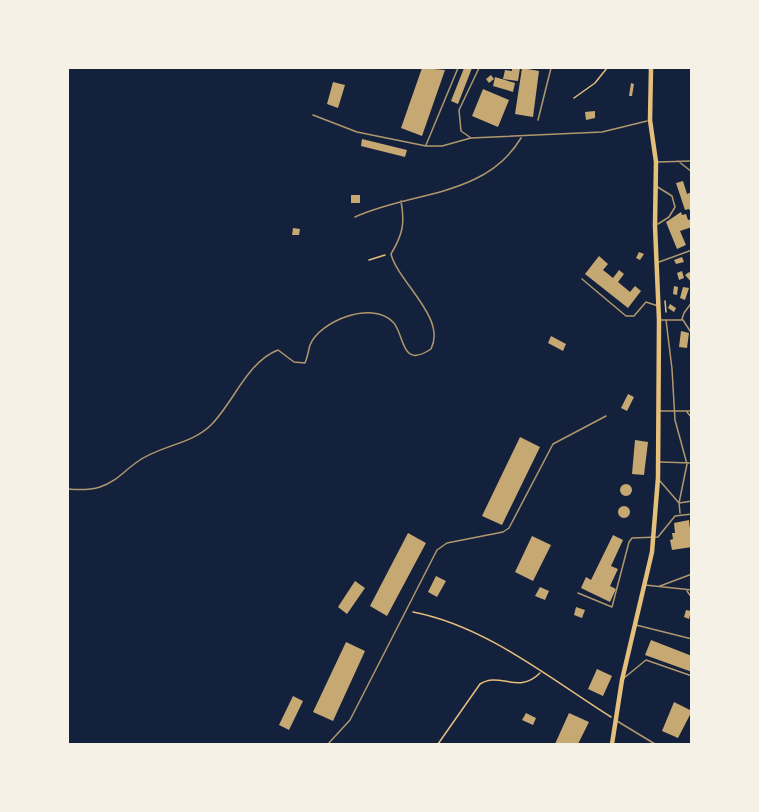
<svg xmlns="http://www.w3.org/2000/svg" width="759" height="812" font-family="Roboto,sans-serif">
<rect width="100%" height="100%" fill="#14213d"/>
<!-- building -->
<path fill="#c6a872" d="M422,68L445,70L422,136L401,128Z
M464,68H472L458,104L451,101Z
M512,68H520L518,81L503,79L505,70L512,71Z
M522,68L539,71L533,117L515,114Z
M491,75L494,79L489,83L486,79Z
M495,77L515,83L513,92L493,86Z
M333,82L345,85L338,108L327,104Z
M631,83L634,84L632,96H629Z
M483,89L509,100L498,127L472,116Z
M595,111V118L586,120L585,112Z
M362,139L407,150L405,157L361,146Z
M683,181L687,194L692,192V214L689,209L685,210L676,183Z
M351,195H360V203H351Z
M681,212L682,215L686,214L688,220L692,219V227L680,231L686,245L677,249L666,222Z
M293,228L300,229L299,235H292Z
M639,252L644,254L640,260L636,258Z
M599,256L608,264L603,270L613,278L619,270L624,274L618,282L630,292L635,286L641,291L628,308L585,274Z
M682,257L684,262L676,264L674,260Z
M682,271L684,278L679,280L677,273Z
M689,272L692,275V283L685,275Z
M674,286L678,287L677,295L673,294Z
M683,287L689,288L685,300L680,298Z
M670,304L676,308L674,312L668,308Z
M681,331L689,333L687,348L679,347Z
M551,336L566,344L563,351L548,343Z
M628,394L634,397L627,411L621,408Z
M520,437L540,447L502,525L482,516Z
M635,440L648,442L644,475L632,474Z
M620 490a6 6 0 1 1 12 0a6 6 0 1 1-12 0Z
M618 512a6 6 0 1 1 12 0a6 6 0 1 1-12 0Z
M689,520L692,547L672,550L670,540L673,539L672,533H675L674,523Z
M408,533L426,543L387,616L370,606Z
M613,535L623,540L611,566L618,569L610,586L616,589L610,602L581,588L586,577L591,580Z
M532,536L551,545L533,581L515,572Z
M436,576L446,581L437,597L428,592Z
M355,581L365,588L347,614L338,607Z
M540,587L549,591L545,600L535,596Z
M576,607L585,610L582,618L574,615Z
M686,610L691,611L689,619L684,617Z
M651,640L692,656V672L645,655Z
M346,642L365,651L333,721L313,712Z
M597,669L612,676L603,696L588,689Z
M293,696L303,701L289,730L279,725Z
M674,702L692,711L678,738L662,731Z
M526,713L536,718L533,725L522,720Z
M569,713L589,722L578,744H555Z"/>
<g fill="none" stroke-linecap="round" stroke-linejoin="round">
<!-- path -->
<path stroke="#e5c07b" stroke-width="1.5" d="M574,98L595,83L607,68
M369,260L385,255
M665,301L666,312
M413,612C486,626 549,678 611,717
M438,744L480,684C500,671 518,695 540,673"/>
<!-- service -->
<path stroke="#b1986c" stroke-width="1.5" d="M313,115L357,132L426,146H442L471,138L602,132L647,121
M538,120L551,68
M471,138L461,131L459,110L479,68
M426,145L458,68
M678,161L692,172
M657,162L692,161
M656,186L672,196L675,207L669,217L658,224
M355,217C411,191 485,198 521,138
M659,262L692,250
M582,279L626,316H634L646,302L658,306
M682,319L684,313L692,302
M661,320H683L692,334
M666,320L672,369L675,420L687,464L679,503L680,513
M660,411H692
M687,412L692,418
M660,462L692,463
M660,481L679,503L692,501
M68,489C78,490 90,490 100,487C116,482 124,471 137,462C160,445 191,445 211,425C234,402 247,362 278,350L294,362L305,363C308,356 308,352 310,345C320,321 372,300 393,322C405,334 400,370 431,349C447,318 398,282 391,254C403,234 405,223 401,201
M645,585L692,590
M660,586L692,574
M687,591L692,598
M578,593L612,607L629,542L632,538L658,537L675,516L692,514
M636,625L692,639
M624,678L646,660L692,676
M617,721L655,744
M328,744L350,720L437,550L447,543L503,532L509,528L553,444L606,416"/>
<!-- secondary -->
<path stroke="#e5c07b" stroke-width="4.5" d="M612,744L622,680L652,552L658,478L659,320L655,226L656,162L650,120L651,68"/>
</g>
<!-- border -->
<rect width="759" height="812" fill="none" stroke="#f6f1e7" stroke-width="138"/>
</svg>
